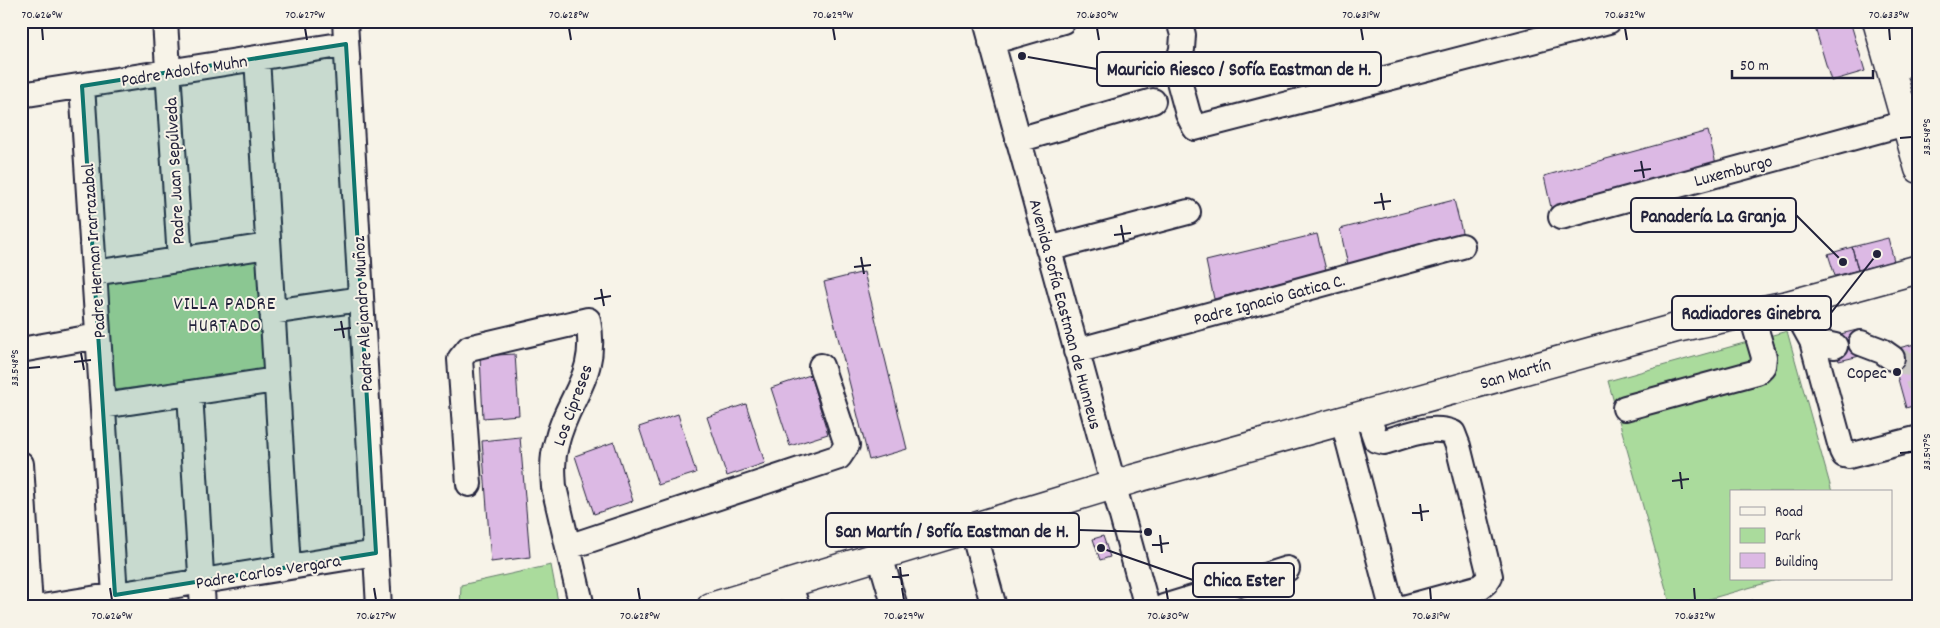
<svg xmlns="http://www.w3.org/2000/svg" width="1940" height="628" font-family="Dekko,sans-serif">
<rect width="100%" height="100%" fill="#f7f3e8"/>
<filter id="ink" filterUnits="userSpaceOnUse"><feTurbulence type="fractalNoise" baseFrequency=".02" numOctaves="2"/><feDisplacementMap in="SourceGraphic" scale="10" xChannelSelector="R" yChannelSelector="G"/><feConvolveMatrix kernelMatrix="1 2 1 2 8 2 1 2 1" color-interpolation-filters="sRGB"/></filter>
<g filter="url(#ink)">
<!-- green -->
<path fill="#aadb9c" stroke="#667e6c" d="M261,253L271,370L115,390L104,280Z
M1787,331L1832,492H1731V579H1780L1681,607H1671L1608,381Z
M551,565L559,607H460L461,585Z"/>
<!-- building -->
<path fill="#dcb9e4" stroke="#22223b" d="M1813,21H1850L1865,71L1831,81Z
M1708,131L1717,168L1552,212L1544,176Z
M1454,200L1463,236L1348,265L1340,229Z
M1317,234L1326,270L1214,299L1206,261Z
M1888,238L1894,261L1858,270L1852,247Z
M1852,247L1858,270L1835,276L1828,254Z
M864,272L907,449L869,460L824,282Z
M1857,330L1864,355L1839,361L1832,336Z
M1919,343V404L1906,408L1890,350Z
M515,354L519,415L483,418L480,356Z
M810,375L828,434L790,446L771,388Z
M746,404L765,463L727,476L707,417Z
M678,414L696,473L658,485L639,427Z
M520,437L530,557L491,562L482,441Z
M614,442L633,501L594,514L575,456Z
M1103,536L1110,557L1100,560L1093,539Z
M1753,600L1755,607H1729Z"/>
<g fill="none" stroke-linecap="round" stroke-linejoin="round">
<!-- minor-tunnel -->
<path stroke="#ccc9c5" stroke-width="24" stroke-dasharray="24 12" stroke-linecap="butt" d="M1892,358L1912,365L1919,386"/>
<defs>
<path id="minor" d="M165,21L180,260
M345,21L379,607
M986,21L1147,607
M1179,21L1183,35L1182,49L1176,70L1188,114L1195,128L1609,21
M1892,21L1902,66
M1908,25L1919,63
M991,42L1063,21
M257,58L288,567
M82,86L115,595
M21,95L346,44
M1018,140L1153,101
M1561,217L1906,123V104
M1048,249L1188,212
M94,273L268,246
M1788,305L1801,321L1812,341L1842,451L1844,455L1849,456L1919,438
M272,312L361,299
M1812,341L1835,346
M1861,343L1882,351L1892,358
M21,350L98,336
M1076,351L1462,246
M190,393L203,607
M103,406L276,380
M1625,408L1757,372L1763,366L1764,357L1751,313
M1367,414L1376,440L1384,442C1406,436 1431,424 1453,433L1458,446L1490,576L1486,582L1480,587L1407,607
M1343,421L1390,600L1396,607
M21,464L30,607
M469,484L460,359L469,348L588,320C599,378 567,396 556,445C552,459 553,473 554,487L582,607
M972,528L994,607
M568,547L839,457L847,445L821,366
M880,556L895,607
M789,583L797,607
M42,607L376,553
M1164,607L1287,569"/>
<path id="major" d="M1877,21L1919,169
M711,607L1133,479L1676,328L1788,305L1919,269"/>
</defs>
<!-- minor casing -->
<use href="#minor" stroke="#22223b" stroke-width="28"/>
<!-- major casing -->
<use href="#major" stroke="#22223b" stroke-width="31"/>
<!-- minor -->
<use href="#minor" stroke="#f7f3e8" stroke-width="24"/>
<!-- major -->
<use href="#major" stroke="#f7f3e8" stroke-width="28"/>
</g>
</g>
<!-- marked area -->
<path fill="#0f766e" fill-opacity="0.2" stroke="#0f766e" stroke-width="4" stroke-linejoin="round" d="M346,44L376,553L115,595L82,86Z"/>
<!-- ticks -->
<path fill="none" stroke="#22223b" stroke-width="2" d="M42,28L43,40M305,28L307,40M569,28L571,40M833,28L835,40M1097,28L1099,40M1361,28L1363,40M1625,28L1627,40M1889,28L1890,40M1900,138L1912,137M1641,161L1644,178M1634,171L1651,169M1381,193L1384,210M1374,203L1391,201M1121,225L1124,242M1114,235L1131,233M861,257L864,274M854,267L871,265M601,289L604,306M594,299L611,296M341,321L344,338M334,330L351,328M81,353L84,370M74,362L91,360M28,368L40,367M1900,453L1912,452M1680,472L1682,489M1672,481L1689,479M1420,504L1422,521M1412,513L1429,511M1160,535L1162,553M1152,545L1169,543M900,567L902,585M892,577L909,575M110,588L112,600M374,588L376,600M638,588L640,600M902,588L904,600M1166,588L1168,600M1430,588L1431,600M1694,588L1695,600"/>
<!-- markers -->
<circle fill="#22223b" stroke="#f7f3e8" stroke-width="2" cx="1897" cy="372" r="5"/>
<g text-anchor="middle" stroke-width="4" stroke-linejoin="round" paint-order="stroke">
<!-- street labels -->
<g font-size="18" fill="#22223b" stroke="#f7f3e8">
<text transform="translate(184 70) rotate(-9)" y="6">Padre Adolfo Muhn</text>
<text transform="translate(1733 170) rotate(-15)" y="6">Luxemburgo</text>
<text transform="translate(174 171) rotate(-93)" y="6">Padre Juan Sepúlveda</text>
<text transform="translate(93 251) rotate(-94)" y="6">Padre Hernan Irarrazabal</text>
<text transform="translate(1269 299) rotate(-15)" y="6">Padre Ignacio Gatica C.</text>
<text transform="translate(362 314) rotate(-93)" y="6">Padre Alejandro Muñoz</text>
<text transform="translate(1066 314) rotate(75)" y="6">Avenida Sofía Eastman de Hunneus</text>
<text transform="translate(1515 373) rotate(-16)" y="6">San Martín</text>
<text transform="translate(572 405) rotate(-70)" y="6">Los Cipreses</text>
<text transform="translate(268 571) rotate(-9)" y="6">Padre Carlos Vergara</text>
</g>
<!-- poi labels -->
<g font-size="18" fill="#22223b" stroke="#f7f3e8" text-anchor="end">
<text x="1887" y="378">Copec</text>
</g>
<!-- neighbourhood labels -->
<g font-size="19" letter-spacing="1" fill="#22223b" stroke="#f7f3e8">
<text x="225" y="309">VILLA PADRE<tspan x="225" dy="22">HURTADO</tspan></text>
</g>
</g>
<!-- callouts -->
<path fill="none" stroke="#22223b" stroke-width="2" d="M1022 56L1097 69M1843 262L1796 215M1877 254L1831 313M1148 532L1079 530M1101 548L1193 580"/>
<g fill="#22223b" stroke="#f7f3e8" stroke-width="2">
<circle cx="1022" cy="56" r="5"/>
<circle cx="1843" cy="262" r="5"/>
<circle cx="1877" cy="254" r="5"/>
<circle cx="1148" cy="532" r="5"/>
<circle cx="1101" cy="548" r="5"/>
</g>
<g fill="#f7f3e8" stroke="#22223b" stroke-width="2">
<rect x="1097" y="52" width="284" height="34" rx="5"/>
<rect x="1631" y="198" width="165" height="34" rx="5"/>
<rect x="1672" y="296" width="159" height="34" rx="5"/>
<rect x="826" y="513" width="253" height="34" rx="5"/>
<rect x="1193" y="563" width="101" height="34" rx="5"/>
</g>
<g font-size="19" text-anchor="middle" font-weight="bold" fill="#22223b">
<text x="1239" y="75">Mauricio Riesco / Sofía Eastman de H.</text>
<text x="1713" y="222">Panadería La Granja</text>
<text x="1751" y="319">Radiadores Ginebra</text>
<text x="952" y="537">San Martín / Sofía Eastman de H.</text>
<text x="1244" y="586">Chica Ester</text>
</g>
<!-- margin -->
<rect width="1940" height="628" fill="none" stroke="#f7f3e8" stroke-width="55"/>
<!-- legend -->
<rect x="1730" y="490" width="162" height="90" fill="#f7f3e8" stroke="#a29fa3"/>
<rect x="1740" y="507" width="25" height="8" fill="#f7f3e8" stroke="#a29fa3"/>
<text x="1775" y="516" font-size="15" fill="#22223b">Road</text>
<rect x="1740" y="528" width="25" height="15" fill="#aadb9c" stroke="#a29fa3"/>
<text x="1775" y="540" font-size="15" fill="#22223b">Park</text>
<rect x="1740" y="553" width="25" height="15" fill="#dcb9e4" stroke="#a29fa3"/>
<text x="1775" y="566" font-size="15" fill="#22223b">Building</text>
<!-- scale -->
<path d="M1732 70v8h141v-8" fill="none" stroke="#22223b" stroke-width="2.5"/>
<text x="1740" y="70" font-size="15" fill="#22223b" stroke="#f7f3e8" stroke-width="4" paint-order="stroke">50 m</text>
<rect x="28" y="28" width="1884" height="572" fill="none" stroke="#22223b" stroke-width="2"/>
<g font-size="12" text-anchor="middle" fill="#22223b">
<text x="42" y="18">70.626°W</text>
<text x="305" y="18">70.627°W</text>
<text x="569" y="18">70.628°W</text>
<text x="833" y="18">70.629°W</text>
<text x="1097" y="18">70.630°W</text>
<text x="1361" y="18">70.631°W</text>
<text x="1625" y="18">70.632°W</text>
<text x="1889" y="18">70.633°W</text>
<text transform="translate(1926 137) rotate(-90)" y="4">33.548°S</text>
<text transform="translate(14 368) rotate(-90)" y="4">33.548°S</text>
<text transform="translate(1926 452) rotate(-90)" y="4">33.547°S</text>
<text x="112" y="619">70.626°W</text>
<text x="376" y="619">70.627°W</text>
<text x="640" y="619">70.628°W</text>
<text x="904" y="619">70.629°W</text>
<text x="1168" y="619">70.630°W</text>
<text x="1431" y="619">70.631°W</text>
<text x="1695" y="619">70.632°W</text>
</g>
</svg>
